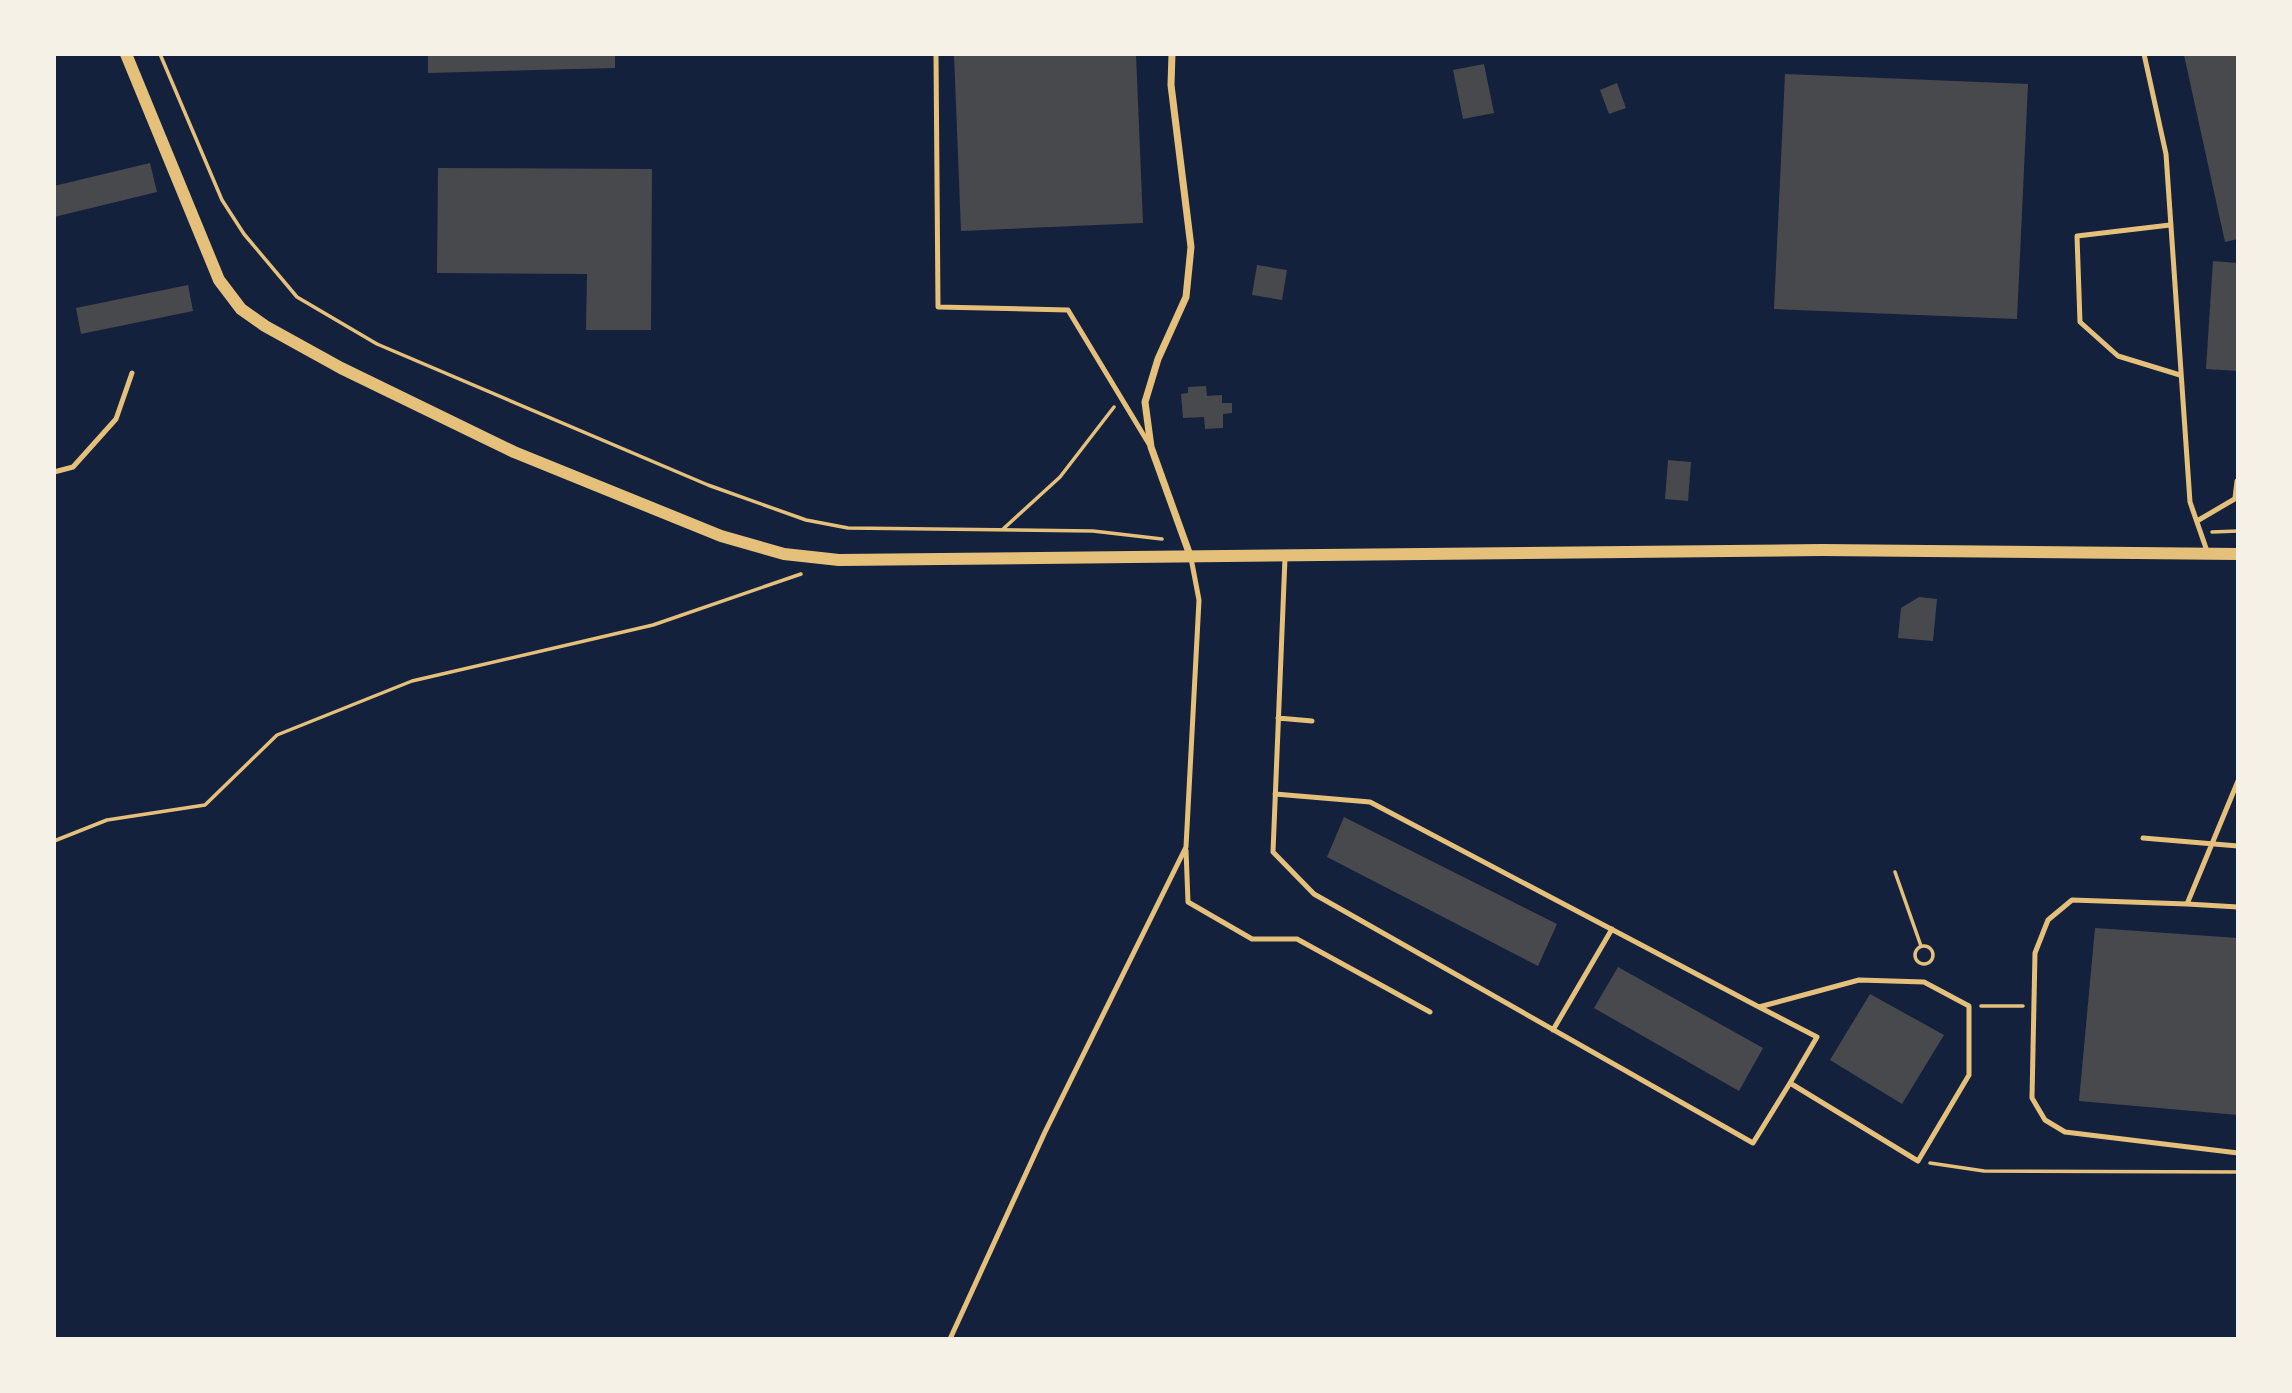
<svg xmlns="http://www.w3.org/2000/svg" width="2292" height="1393" font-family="'Sofia Sans Condensed',sans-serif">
<rect width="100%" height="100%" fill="#14213d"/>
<!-- building -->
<path fill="#48494c" d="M428,54H615V68L428,73Z
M954,54H1136L1143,223L961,231Z
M2188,54H2238V239L2225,242L2184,55Z
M1484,64L1494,113L1463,119L1453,70Z
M1785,74L2028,84L2017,319L1774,309Z
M1617,83L1626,108L1609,114L1600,90Z
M150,163L157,192L54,217V186Z
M438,168L652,169L651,330H586L587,274L437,273Z
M2213,261L2238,263V371L2206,369Z
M1257,265L1287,270L1282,300L1252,295Z
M188,285L193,311L81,334L76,308Z
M1206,386L1207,396L1222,395V403H1232V413L1223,414V428L1205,429L1204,417L1183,418L1181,394L1188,393V387Z
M1668,460L1691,462L1688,501L1665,499Z
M1919,597L1937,599L1933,641L1898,638L1901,608Z
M1344,817L1557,924L1538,966L1327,857Z
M2095,928L2238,938V1115L2079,1101Z
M1618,967L1763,1048L1739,1091L1594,1008Z
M1870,994L1944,1035L1902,1104L1830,1060Z"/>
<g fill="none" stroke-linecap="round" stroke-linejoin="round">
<!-- path -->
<path stroke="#e5c07b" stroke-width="3.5" d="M160,54L222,200L244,234L297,297L377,344L708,485L806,520L848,528L1093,531L1162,539
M1002,530L1060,477L1114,407
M2212,532L2238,531
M54,841L107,820L205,805L277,735L412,681L653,625L801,574
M1895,872L1921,946
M1915 955a9 9 0 1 1 18 0a9 9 0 1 1-18 0Z
M1981,1006H2023
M1930,1163L1984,1171L2238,1172"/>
<!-- service -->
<path stroke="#e5c07b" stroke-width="5" d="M936,54L938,307L1068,310L1149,444
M2144,54L2166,154L2190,502L2207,551
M2170,225L2077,236L2080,322L2118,356L2180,375
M54,472L73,467L116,419L132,373
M2235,498L2237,481
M2197,521L2238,497
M1278,718L1312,721
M2238,781L2187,904L2238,907
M1275,794L1370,802L1759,1007L1859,980L1924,982L1969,1006V1075L1918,1161L1790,1083L1753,1143L1314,894L1273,852L1285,558
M2143,838L2238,846
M1186,850L1188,902L1252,939H1297L1430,1012
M2187,904L2072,900L2048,920L2035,953L2032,1098L2045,1120L2065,1132L2238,1153
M1759,1007L1817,1037L1790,1083
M1553,1030L1612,929
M950,1339L1045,1132L1186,847L1199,600L1191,558"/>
<!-- minor -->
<path stroke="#e5c07b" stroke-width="7" d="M1172,54L1171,85L1191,247L1186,297L1158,359L1145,402L1151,447L1191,558"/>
<!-- tertiary -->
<path stroke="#e5c07b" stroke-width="12" d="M126,54L219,280L241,309L265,326L341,368L514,452L721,536L784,554L839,560L1822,550L2238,554"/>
</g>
<!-- border -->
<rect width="2292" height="1393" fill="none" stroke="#f6f1e7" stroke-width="112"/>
</svg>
